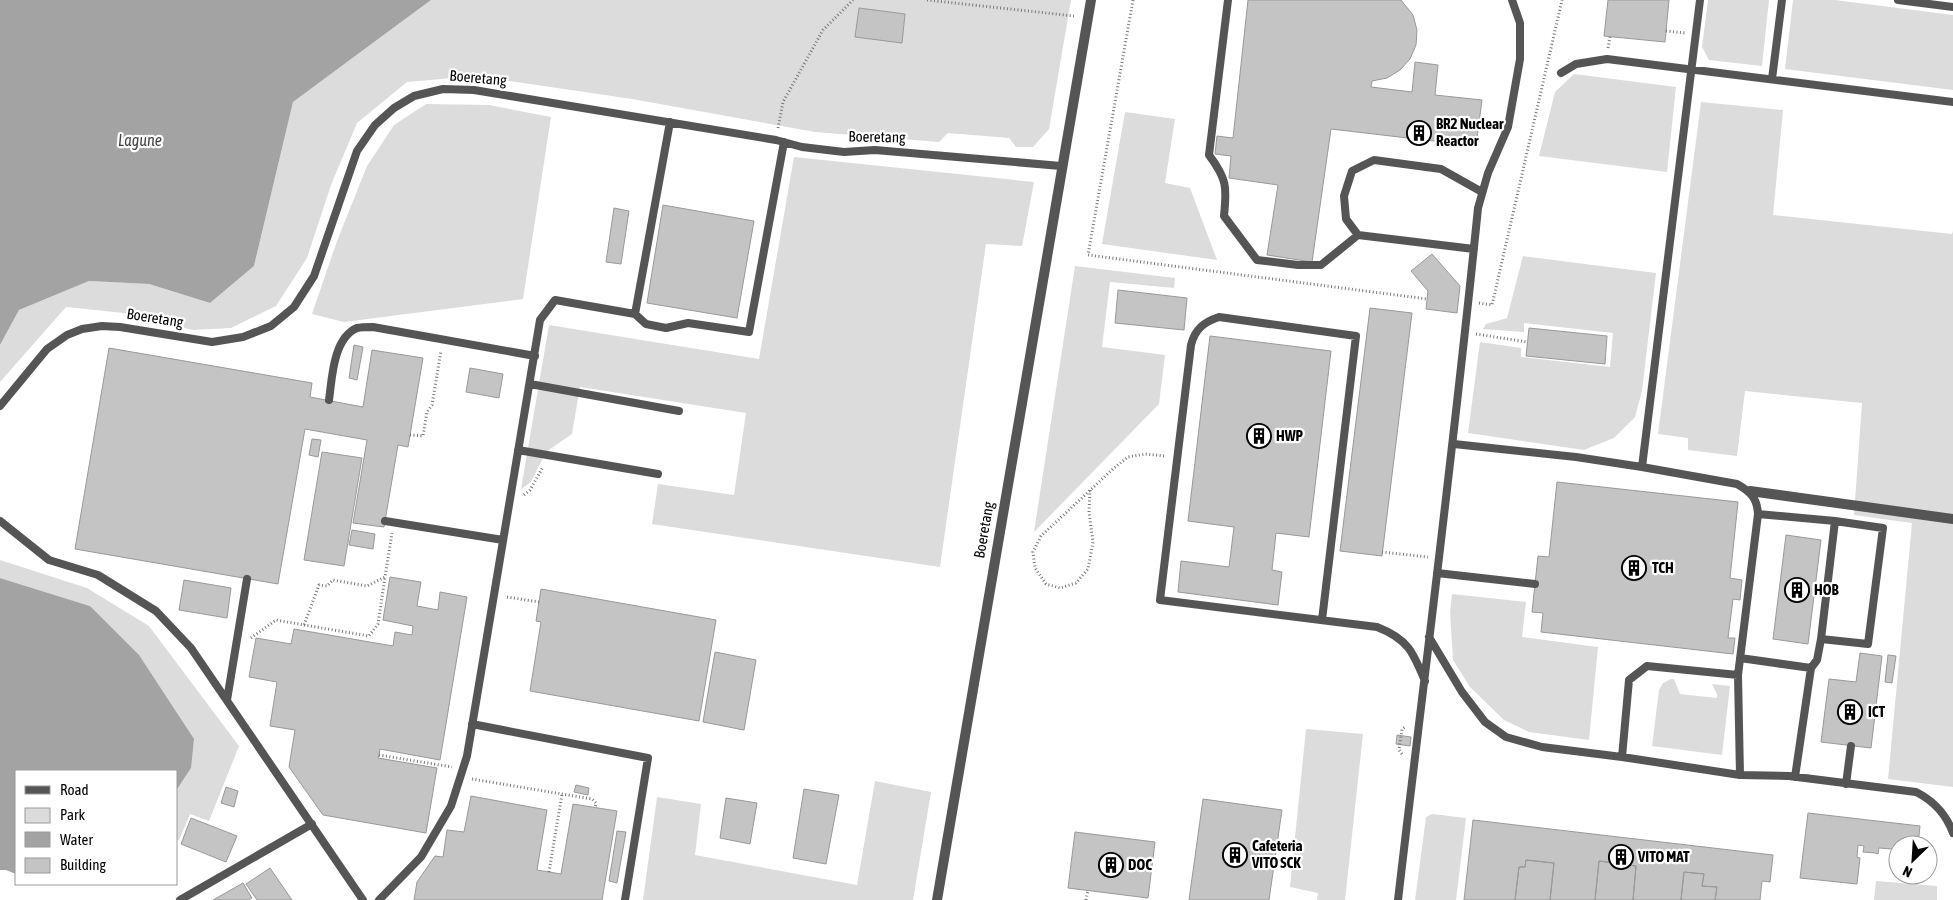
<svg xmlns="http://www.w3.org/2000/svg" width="1953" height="900" font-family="'Asap Condensed',sans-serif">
<rect width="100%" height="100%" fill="#fff"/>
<!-- green -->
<path fill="#dcdcdc" d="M431,0H1071L1049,129L1033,147H1016L1009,138L948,133L939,142L815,132L632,99L475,76L407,82L357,123L331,185L307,258L276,306L231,328L193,330L124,313L66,307L0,382V345L19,310L89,281L149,284L210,303L254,266L293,102Z
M1708,0H1769L1762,66L1709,60L1702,47Z
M1793,0H1835L1953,15V90L1785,69Z
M1574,74L1676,87L1667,172L1539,156L1555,92Z
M1701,102L1783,110L1773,215L1952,234L1953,231V787L1888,779L1912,523L1854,515L1862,403L1745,391L1737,456L1688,450V438L1658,434Z
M426,104L489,105L551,117L523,299L344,322L312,314L337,241L367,166L394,125Z
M1125,112L1175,119L1165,183L1190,188L1217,260L1102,244Z
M794,157L1034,182L1022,246L986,244L940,567L652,524L658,484L734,495L746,413L580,387L572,434L546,452L531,482L521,489L549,325L759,359Z
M1523,256L1656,273L1642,391L1635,417L1614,438L1584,450L1468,433L1480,342L1521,348V357L1610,367L1613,333L1524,323V332L1483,329L1486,324L1507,318Z
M1075,266L1175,278L1174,288L1110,282L1102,347L1165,355L1159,404L1034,532Z
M0,560L87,588L149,626L239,746L209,821L190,814L179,840L176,841V791L191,768L90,606L0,578Z
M1452,594L1526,602L1522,637L1598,647L1589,740L1529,732L1504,720L1470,687L1453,660L1450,612Z
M1671,679H1674L1680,694L1717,698V694L1712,684L1730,686L1722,755L1652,746L1659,690L1663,683Z
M1306,729L1363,734L1345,900H1317L1318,893L1290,887Z
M875,781L931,792L913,900H643L657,797L701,804L695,855L857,885Z
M1432,814L1466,818L1456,900H1415L1426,817Z
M1876,881L1937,886V900H1874Z"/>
<!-- water -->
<path fill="#a3a3a3" d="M0,0H431L293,102L254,266L210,303L149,284L89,281L19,310L0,345Z
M0,578L90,606L139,655L194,739L191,768L176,791V771H16V874L6,870H0Z"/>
<!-- building -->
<path fill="#c4c4c4" stroke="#999" d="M1248,0H1401L1413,15L1417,30L1416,45L1410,59L1400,70L1387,78L1372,81L1371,87L1412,92L1415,62L1438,65L1435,95L1482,100L1476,146L1331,129L1312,262L1267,255L1278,185L1229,178L1231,156L1215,154L1217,136L1233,138Z
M1608,0H1669L1665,42L1604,36Z
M859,8L905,14L902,43L855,37Z
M663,205L754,221L737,318L647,303Z
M614,208L629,211L621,264L606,262Z
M1432,254L1460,286L1457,313L1426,309L1428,291L1411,271Z
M1118,290L1187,298L1184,330L1115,323Z
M1370,308L1412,313L1382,556L1340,551Z
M1529,328L1607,336L1605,364L1526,356Z
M1210,336L1331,351L1309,537L1276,533L1272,570L1282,572L1278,605L1178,592L1181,561L1229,567L1234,527L1188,521Z
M354,345L363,347L357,380L349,378Z
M109,348L312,383L310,397L363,407L372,350L423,358L408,447L398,445L384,527L353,523L367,440L305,429L278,584L75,549Z
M470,368L503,374L499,398L466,392Z
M312,439L321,440L318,457L309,455Z
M322,452L362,458L344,566L304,560Z
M1557,482L1738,502L1730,578L1742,580L1740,600L1733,599L1728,638H1735L1733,654L1541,632L1543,613L1532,612L1538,556L1549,557Z
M352,530L375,534L373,549L349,545Z
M1786,535L1821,540L1808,644L1773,639Z
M390,577L421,582L417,606L438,610L440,592L467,597L440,760L380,749L379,755L378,758L437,768L426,833L323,815L289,767L295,730L270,726L277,682L249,677L256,638L291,644L294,629L393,646L395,632L412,635L413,626L383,620Z
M184,580L231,588L227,618L179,610Z
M541,589L716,620L699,721L530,691L541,622L536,621Z
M715,652L756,660L744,730L703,722Z
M1860,653L1882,656L1871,748L1821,742L1829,679L1856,682Z
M1888,655L1896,656L1892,683L1885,682Z
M1397,735L1411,737L1410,746L1396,744Z
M576,785L589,788L588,795L574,792Z
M226,787L238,791L234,807L221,803Z
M804,789L839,795L826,864L793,858Z
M471,796L547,810L537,870L561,874L573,804L617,811L602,900H414L417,882L435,856L443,857L447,830L464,832Z
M726,798L757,803L750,844L720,838Z
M1203,799L1282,810L1269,900H1189Z
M1808,813L1920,826L1918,845H1898V865L1890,864L1892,849L1879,848L1878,854L1875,853L1863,852L1864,846L1858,845L1857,857L1860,858L1857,884L1800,878Z
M191,818L237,836L226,862L181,844Z
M1473,820L1773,855L1770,882L1762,881L1760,900H1715L1717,887L1702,886L1704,874L1684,872L1681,900H1633L1636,866L1599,861L1595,900H1550L1554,863L1526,860L1525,867H1519L1515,900H1464Z
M617,831L626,832L617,883L609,881Z
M1075,832L1155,842L1148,898L1068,888Z
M1526,860L1554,863L1550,900H1515L1519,867H1525Z
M1599,861L1636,866L1633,900H1595Z
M270,868L292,900H257L246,884Z
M1684,872L1704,874L1702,886L1717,887L1715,900H1681Z
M243,883L252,898L248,900H213Z"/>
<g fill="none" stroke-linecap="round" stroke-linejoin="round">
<!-- path -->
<path stroke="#777" stroke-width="3" stroke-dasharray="1 2.5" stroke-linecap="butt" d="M927,0L1074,16
M1133,0L1088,255L1427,299
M1666,31L1685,33
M1608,48L1610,37
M778,128L783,102L823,30L853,0
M1479,303L1492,305L1562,0
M1476,334L1527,342
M410,435L423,436L427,412L432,405L441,351
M1090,490L1089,512L1093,542L1088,569L1076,583L1060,588L1046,584L1035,568L1033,552L1041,536L1114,468L1128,457L1145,454L1165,456
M524,495L530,490L543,467
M1382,552L1428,557
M507,597L539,602
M304,625L369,636L378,624L385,577
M251,638L276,620L304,625L319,585L327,586L333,580L367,586L385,577L392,533
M1402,754L1399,750L1402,729L1406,726
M379,755L452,767
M472,779L592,799L596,803L595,808
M549,872L562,794
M1086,900L1088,890"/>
<!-- service -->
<path stroke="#555" stroke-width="8" d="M1228,0L1209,155C1227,179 1227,187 1224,216L1257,260L1298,265H1321L1358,235
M1898,0L1953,7
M1561,73L1576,64L1607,59L1953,102
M1772,79L1782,0
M1474,249L1358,235L1346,219L1344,196L1352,171L1374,160L1441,169L1482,192
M635,314L670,122
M530,384L679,411
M329,400C332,379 333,338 357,328C361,327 368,327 373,327L535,356
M0,406L47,349L67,335L82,329L102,326L120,327L212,342L243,337L271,326L294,307L314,276L357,151L375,125L394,108L414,96L443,89L474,90L776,140L802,147L844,152L875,150L1061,166
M1454,444L1576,457L1642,467L1700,0
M518,450L658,474
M1642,467L1737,484C1751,492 1757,498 1758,514L1738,675L1740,775
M0,521L49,560L98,575L156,611L191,648L363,900
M385,521L503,540
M1437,573L1535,584
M1322,620L1356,336L1219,317C1204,322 1195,329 1191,345L1160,600L1377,627C1408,639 1413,652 1425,681
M1429,637L1462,692L1485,722L1506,737L1542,747L1622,757L1740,775L1789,776L1916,792C1934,801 1946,814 1953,833
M1821,639L1868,644L1883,528L1835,521
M1740,658L1811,668L1817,660L1821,639L1835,521L1758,514
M227,700L247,579
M472,724L648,758L625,900
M1622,757L1629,680L1647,666L1738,675
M1795,777L1811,668
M1846,784L1851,746
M180,900L312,824
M379,900L421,857L451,806L467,756L540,320L555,300L635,314L646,324L666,328L688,323L749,332L784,142
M1398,900C1425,669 1455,439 1478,208L1488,173L1508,127L1520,59V23L1512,0"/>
<!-- minor -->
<path stroke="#555" stroke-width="10" d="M1750,491L1953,519
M937,900L1091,0"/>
</g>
<!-- icons -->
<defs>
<symbol id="building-ring" viewBox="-11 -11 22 22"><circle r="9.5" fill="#fff" stroke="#000" stroke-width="1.5"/><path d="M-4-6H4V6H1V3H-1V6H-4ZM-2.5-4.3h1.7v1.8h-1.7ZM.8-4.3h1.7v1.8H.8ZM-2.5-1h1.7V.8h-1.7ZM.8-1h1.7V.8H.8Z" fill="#000"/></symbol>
</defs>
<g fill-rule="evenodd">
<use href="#building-ring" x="1405" y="119" width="28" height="28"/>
<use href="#building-ring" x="1245" y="422" width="28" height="28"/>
<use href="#building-ring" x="1620" y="554" width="28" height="28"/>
<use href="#building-ring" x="1783" y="576" width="28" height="28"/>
<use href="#building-ring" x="1836" y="698" width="28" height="28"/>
<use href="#building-ring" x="1221" y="841" width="28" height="28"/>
<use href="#building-ring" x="1607" y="843" width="28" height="28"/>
<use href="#building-ring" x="1097" y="851" width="28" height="28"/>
</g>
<g text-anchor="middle" stroke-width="4.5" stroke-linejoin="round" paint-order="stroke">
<!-- street labels -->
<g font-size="15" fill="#000" stroke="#fff">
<text transform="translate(478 78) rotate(5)" y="5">Boeretang</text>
<text transform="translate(877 137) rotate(1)" y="5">Boeretang</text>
<text transform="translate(155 318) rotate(9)" y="5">Boeretang</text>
<text transform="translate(984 530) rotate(-80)" y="5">Boeretang</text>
</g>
<!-- poi labels -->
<g font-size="15" font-weight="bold" fill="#000" stroke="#fff" text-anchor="start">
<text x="1436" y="129">BR2 Nuclear<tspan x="1436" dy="17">Reactor</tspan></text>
<text x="1276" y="441">HWP</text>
<text x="1652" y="573">TCH</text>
<text x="1814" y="595">HOB</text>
<text x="1868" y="717">ICT</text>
<text x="1252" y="851">Cafeteria<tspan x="1252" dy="17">VITO SCK</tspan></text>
<text x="1638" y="862">VITO MAT</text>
<text x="1128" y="870">DOC</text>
</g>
<!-- water labels -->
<g font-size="16" font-style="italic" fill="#444" stroke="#fff">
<text x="140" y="146">Lagune</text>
</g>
</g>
<!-- legend -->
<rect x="15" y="770" width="162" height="115" fill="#ffffff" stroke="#999999"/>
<rect x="25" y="786" width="25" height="8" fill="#555555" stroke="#999999"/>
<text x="60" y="795" font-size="15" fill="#000000">Road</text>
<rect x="25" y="808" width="25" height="15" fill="#dcdcdc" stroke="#999999"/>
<text x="60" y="820" font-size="15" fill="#000000">Park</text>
<rect x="25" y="832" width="25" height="15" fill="#a3a3a3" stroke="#999999"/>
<text x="60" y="845" font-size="15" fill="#000000">Water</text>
<rect x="25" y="858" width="25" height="15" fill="#c4c4c4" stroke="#999999"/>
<text x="60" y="870" font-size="15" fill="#000000">Building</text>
<!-- north arrow -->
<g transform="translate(1913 860) rotate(205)"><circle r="24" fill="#ffffff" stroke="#999999"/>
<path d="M0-4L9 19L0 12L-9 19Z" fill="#000000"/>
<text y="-8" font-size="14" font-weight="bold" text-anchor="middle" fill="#000000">N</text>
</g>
</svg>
